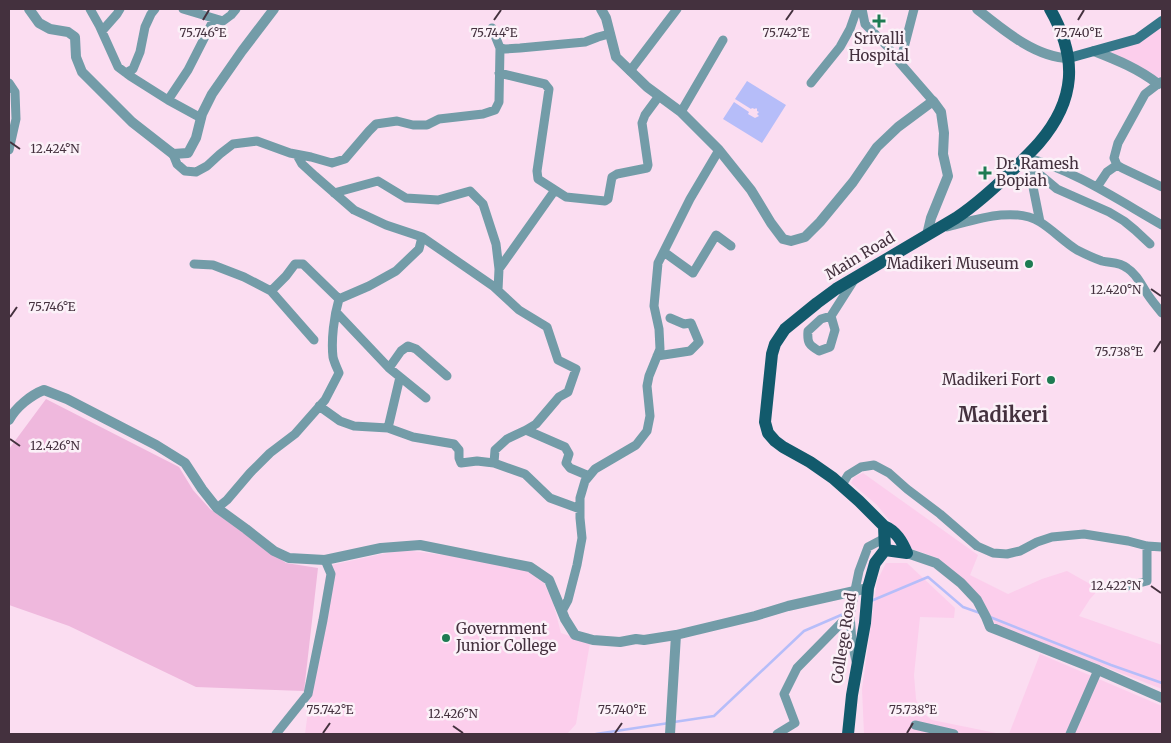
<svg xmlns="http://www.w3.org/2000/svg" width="1171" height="743" font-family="Merriweather,serif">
<rect width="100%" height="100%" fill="#fbddf1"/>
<!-- built -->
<path fill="#fcceec" d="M1162,27V79L1159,81L1107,53L1139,43Z
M863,473L978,555L970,575L1008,594L1042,579L1067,571L1099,589L1090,599L1079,616L1162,645V689L994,624L982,599L938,558L912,549L877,505L851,483L854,477Z
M405,550L451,556L527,570L543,581L553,602L561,633L590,643L576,724L567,734H305L327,566L382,554Z
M886,563H907L955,608L954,618L920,617L914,675L916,699L920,711L932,720L1001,734H864L862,689L877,581Z
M1040,654L1162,706V734H1009Z"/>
<!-- green -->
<path fill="#efb8dd" d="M46,399L179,467L193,490L210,509L286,563L318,568L304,691L196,687L69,626L9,605V449Z"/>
<!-- water -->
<path fill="#b6bdf9" d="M747,81L786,105L762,143L723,119L734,102L749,112L748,114L755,118L759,116L757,114L759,112L757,111V109L756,108L755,109L752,108L751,109L735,99Z"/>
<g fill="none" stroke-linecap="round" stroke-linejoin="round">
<!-- stream -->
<path stroke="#b6bdf9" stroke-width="2.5" d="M871,601L928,577L963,607L980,613
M990,617L1111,665L1162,683
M674,722L714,716L804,631L848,612
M596,734L669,723"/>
<!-- minor -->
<path stroke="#739ca8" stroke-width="9" d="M90,9L99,25L118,67L130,76L168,100L201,118
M183,9L223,21L231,15L236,9
M862,9L865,24L887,46L900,63L933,101
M102,31L117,14L120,9
M500,48L505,49L520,48L585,42L598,37L609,34
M900,63L914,9
M630,71L677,9
M126,73L133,69L140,52L145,27L151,14L155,9
M499,73L545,84L549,89L537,171L538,179L566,197L605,201L608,199L612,177L617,174L647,168L648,165L642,123L645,115L659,96
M9,83L15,92L16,119L9,150
M811,83L840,47L850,29L857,9
M1158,84L1145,94L1118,143L1114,158L1117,165L1122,168L1162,187
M168,100L188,70L214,19
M681,112L723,40
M173,154L177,164L185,171L196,172L207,166L220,154L233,144L257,141L290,153L311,157L332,163L345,159L369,131L376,124L397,121L413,125H427L439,119L483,114L495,110L499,102L500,48L492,28
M1025,157C1074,170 1118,200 1162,225
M1027,164L1057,189L1109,212L1124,221L1135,230L1150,244
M1027,165L1031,177L1040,222
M1097,187L1107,172L1117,165
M334,193L378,181L406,198L438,200L470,191L483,204L496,244L499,269L498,290
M947,227C975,220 1014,206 1040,222C1053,230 1064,242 1077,250C1085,254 1093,258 1102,261C1110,263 1120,262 1127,268C1137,274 1142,286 1148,295C1152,301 1157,307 1162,313
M422,237L493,286L519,310L547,327L558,360L576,369L568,392L559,397L536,424L526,430L507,439L495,450L494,463
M664,252L693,273L716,235L731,246
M194,264L213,265L244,277L271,291L314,340
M499,269L555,190
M271,291L286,276L295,264H303L339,299
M336,312L389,368L426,398
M831,316L821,319L808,331C807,343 809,345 819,351L830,347L835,330L831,316L854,280
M657,356L690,351L699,342L691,323L684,324L670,318
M389,368L401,351L408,346L416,349L447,376
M400,377L388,428L413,437L454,444L459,450V458L461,463L477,461L494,463L525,474L550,498L580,509
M319,406L340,421L354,426L388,428
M526,430L565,447L569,454L566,463L570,468L589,476
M842,485L848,475L861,467L874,465L889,473L907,489L940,514L977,546L993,553L1007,554L1020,551L1037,542L1052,537L1084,534L1128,541L1147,546L1162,547
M217,508L227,500L250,473L270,453L295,434L325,400L339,373C337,368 334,362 333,357C331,340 334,316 339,299L369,286L396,271L419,249L422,237L386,225L354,210L315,176L302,164L297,155
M1124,587L1147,581V546
M562,611L568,600L577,565L582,538L580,518V498L585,481L595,469L636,445L647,431L650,416L647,386L649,376L660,349L659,329L654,306L658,263L690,199L719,150
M850,614L859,571L868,547L885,538
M915,725L954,734
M276,734L308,694L323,620L331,574L325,560
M777,734L795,723L784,694L797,668L850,614L852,643L856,661
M1070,734L1098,670"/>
<!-- tertiary -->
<path stroke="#739ca8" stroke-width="10" d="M29,9L39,23L50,29L68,32L75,37L76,57L82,72L132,122L173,154L188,153L196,138L202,114L212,94L242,51L274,9
M601,9L606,18L616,57L647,87L681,112L719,150L751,190L771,223L783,239L791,241L805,237L820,222L853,182L877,147L898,127L933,101L941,112L944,133L943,154L948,176L931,218L927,235
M977,9C1002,29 1036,58 1069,58
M1094,51C1117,60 1139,69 1158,84L1162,82
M9,420C16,407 31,395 44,390L67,399L156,445L185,463L202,489L217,508L246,529L274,551L289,558L325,560L381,548L420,545L530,567L549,580L565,619L575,635L593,640L620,642L636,639L644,640L676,635L755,616L788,606L868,588
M907,553L936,563L961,583L977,600L986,617L990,627L1098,670L1162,698
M670,734L676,635"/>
<!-- secondary -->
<path stroke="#357789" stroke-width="10" d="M1069,58L1137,39L1162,21"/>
<!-- primary -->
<path stroke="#125a6c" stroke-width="12" d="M884,526L859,501L833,478L810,462L783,447L775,441L768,433L765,422L772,354L775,344L785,329L817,303L836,289L956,218C980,202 1000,183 1020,163C1026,156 1033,150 1039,143C1076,100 1078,58 1050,9
M884,526C896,531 902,541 907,553L885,550Z
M848,734L852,695L865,623L868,588L875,563L885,550"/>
</g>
<!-- ticks -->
<path fill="none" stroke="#44313e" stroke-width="2" d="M203,20L209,10M494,20L501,10M786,20L793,10M1078,20L1084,10M10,142L20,149M1151,289L1161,296M10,317L17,307M1154,352L1161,341M10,439L20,446M1151,586L1161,593M453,726L463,733M323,733L330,723M615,733L622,723M907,733L913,723"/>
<!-- markers -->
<g fill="#1d7b52" stroke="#fbf1f8" stroke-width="2">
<path d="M876.5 13.5h5v5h5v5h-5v5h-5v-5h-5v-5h5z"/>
<path d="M982.5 165.5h5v5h5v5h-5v5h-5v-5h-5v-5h5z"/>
<circle cx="1029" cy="264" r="5"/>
<circle cx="1051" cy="380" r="5"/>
<circle cx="446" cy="638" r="5"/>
</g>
<g text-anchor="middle" stroke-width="5" stroke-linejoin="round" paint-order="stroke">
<!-- poi labels -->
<g font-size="15" fill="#44313e" stroke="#fbf1f8" text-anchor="start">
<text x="879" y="44" text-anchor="middle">Srivalli<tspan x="879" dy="17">Hospital</tspan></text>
<text x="996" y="169">Dr. Ramesh<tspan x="996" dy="17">Bopiah</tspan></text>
<text x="1019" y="269" text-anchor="end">Madikeri Museum</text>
<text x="1041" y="385" text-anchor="end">Madikeri Fort</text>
<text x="456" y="634">Government<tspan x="456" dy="17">Junior College</tspan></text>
</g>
<!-- street labels -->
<g font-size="15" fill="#44313e" stroke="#fbf1f8">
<text transform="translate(860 256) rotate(-31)" y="5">Main Road</text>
<text transform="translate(844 638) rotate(-81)" y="5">College Road</text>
</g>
<!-- district labels -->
<g font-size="20" font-weight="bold" fill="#44313e" stroke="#fbf1f8">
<text x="1003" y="422">Madikeri</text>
</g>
</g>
<g font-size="12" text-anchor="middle" fill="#44313e" stroke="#fbf1f8" stroke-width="5" stroke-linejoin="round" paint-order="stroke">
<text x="203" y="37">75.746°E</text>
<text x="494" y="37">75.744°E</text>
<text x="786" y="37">75.742°E</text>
<text x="1078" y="37">75.740°E</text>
<text x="55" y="153">12.424°N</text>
<text x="1116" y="294">12.420°N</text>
<text x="52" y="311">75.746°E</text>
<text x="1119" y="356">75.738°E</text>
<text x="55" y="450">12.426°N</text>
<text x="1116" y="590">12.422°N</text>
<text x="330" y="714">75.742°E</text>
<text x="622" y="714">75.740°E</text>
<text x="913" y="714">75.738°E</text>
<text x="453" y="718">12.426°N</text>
</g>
<!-- border -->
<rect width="1171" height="743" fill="none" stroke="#44313e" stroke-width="20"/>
</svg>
